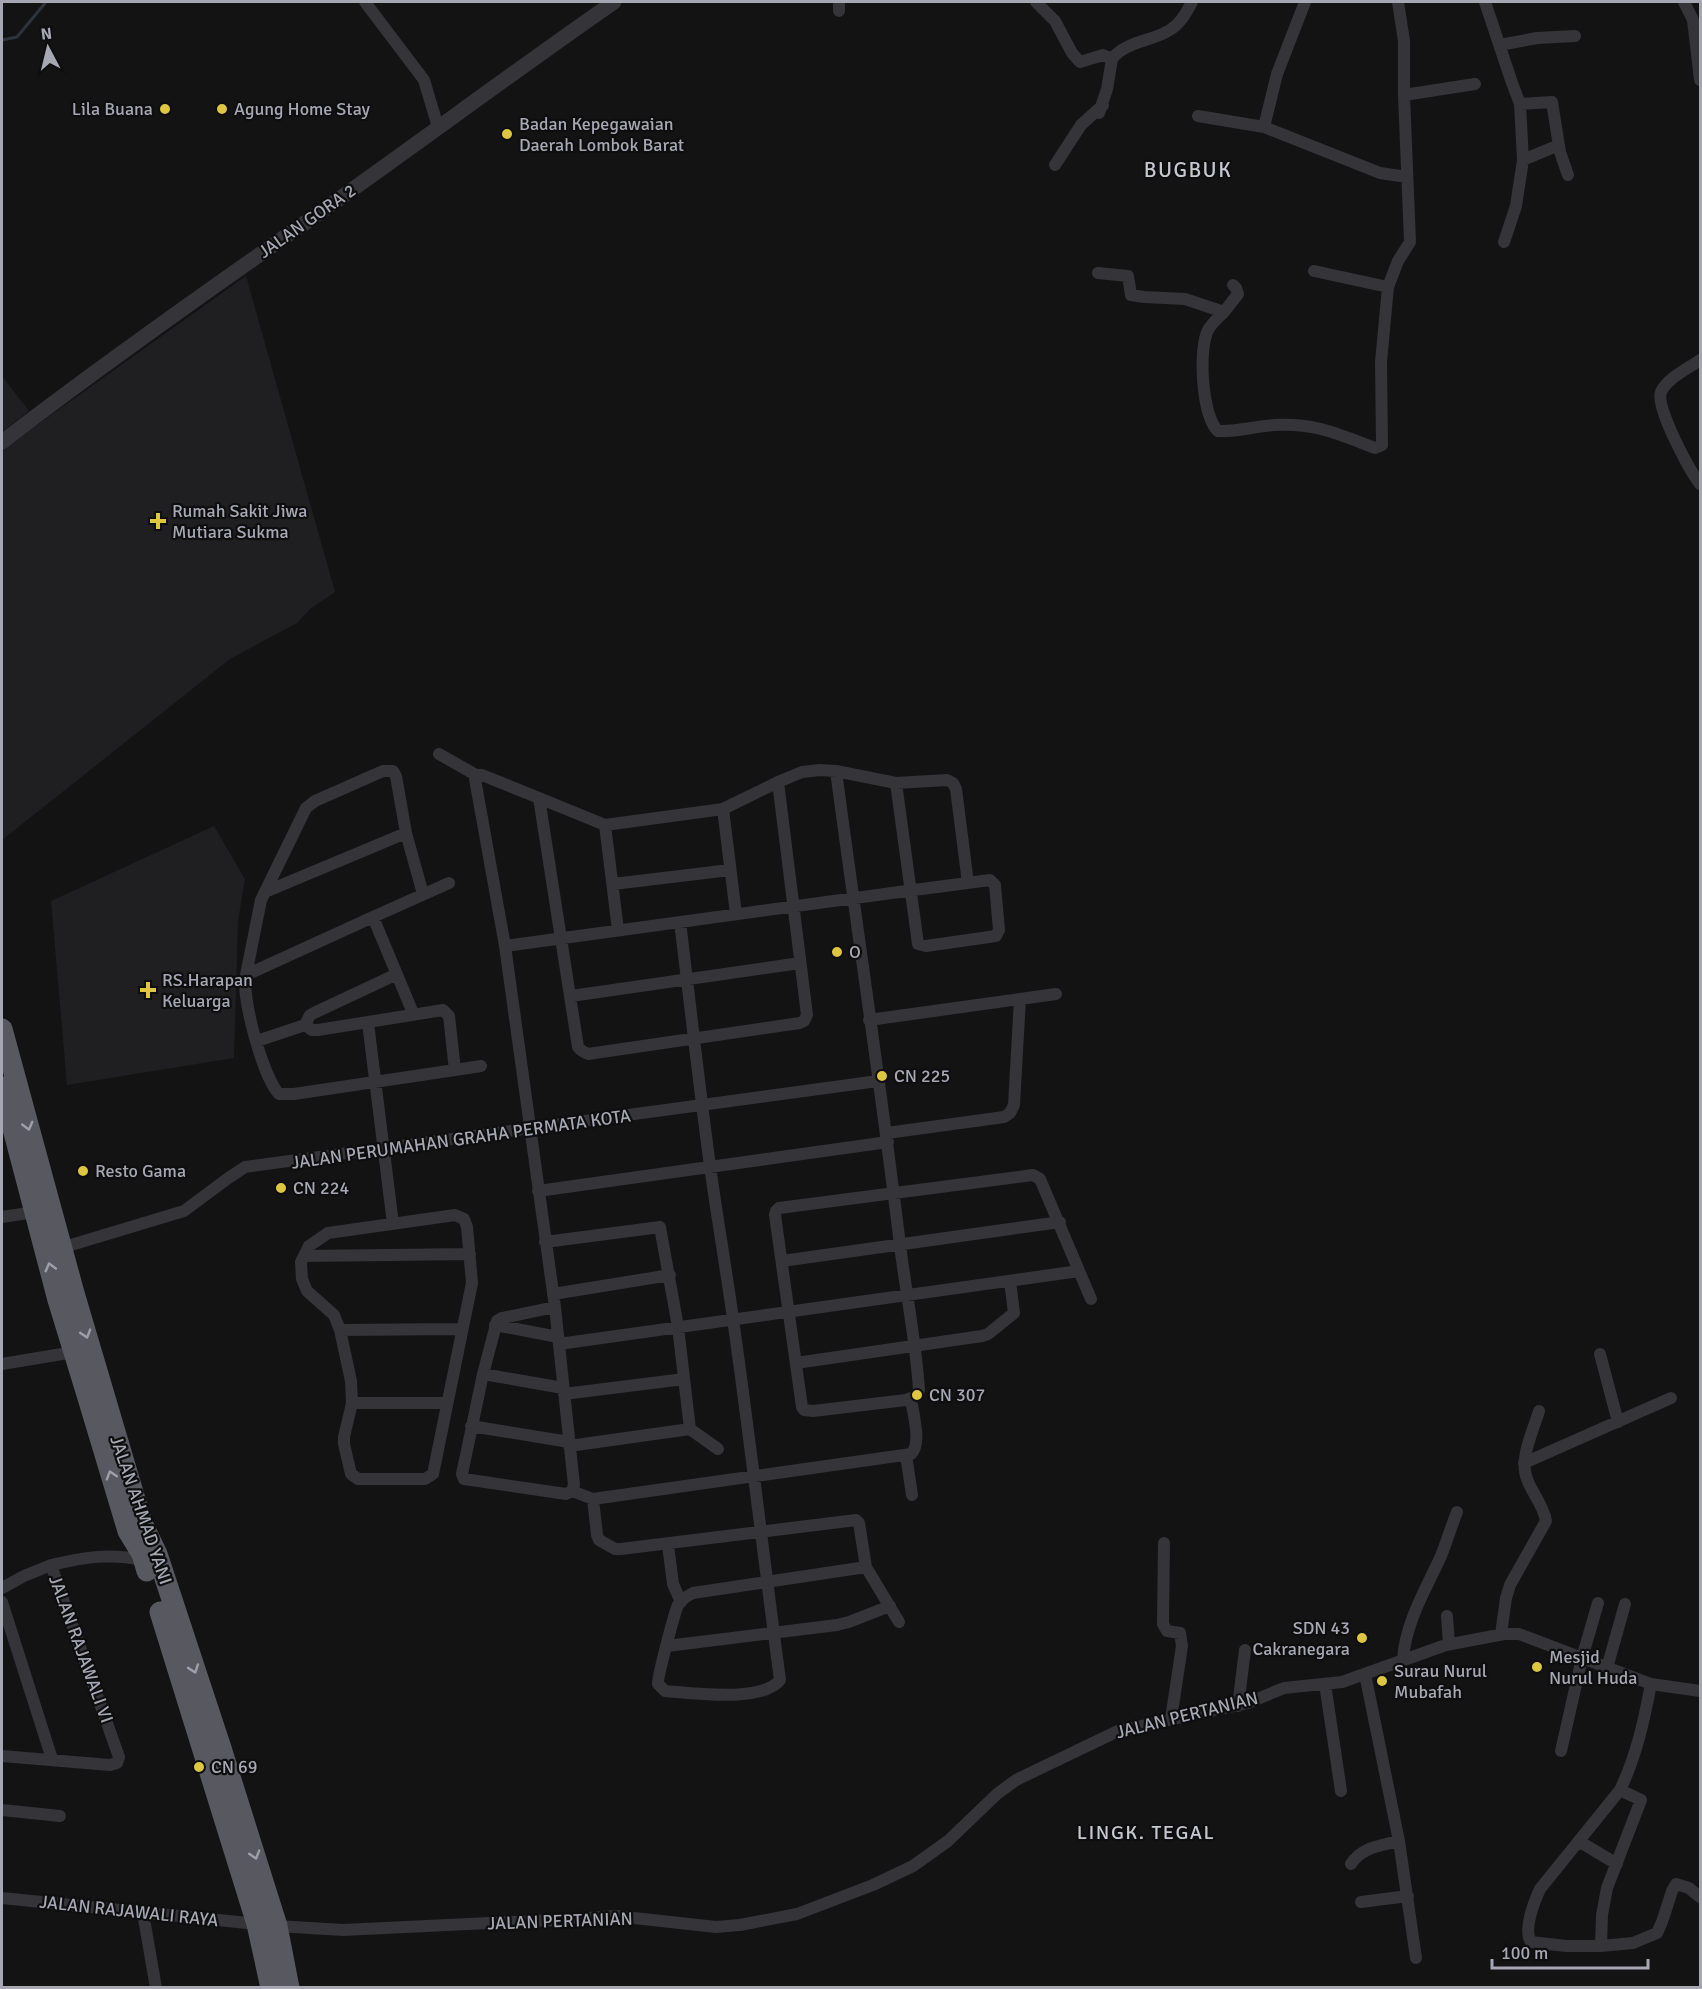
<svg xmlns="http://www.w3.org/2000/svg" width="1702" height="1989" font-family="Signika,sans-serif">
<rect width="100%" height="100%" fill="#131314"/>
<!-- built -->
<path fill="#1f1f21" d="M246,276L335,592L310,609L297,623L230,659L2,840V450Z
M2,376L29,411L2,432Z
M214,826L245,879L238,921L234,1058L67,1085L51,901Z"/>
<g fill="none" stroke-linecap="round" stroke-linejoin="round">
<!-- stream -->
<path stroke="#2d333b" stroke-width="3" d="M2,40L17,37L46,2"/>
<!-- minor -->
<path stroke="#343439" stroke-width="12" d="M365,2L424,80L438,127
M1036,2L1055,21L1072,53L1080,62L1103,55L1112,59C1124,42 1152,41 1168,31C1180,25 1186,13 1192,2
M1485,2L1511,80L1520,104L1523,160L1516,206L1504,242
M1684,2L1693,20L1700,80
M839,11V2
M1500,45L1537,38L1575,36
M1404,95L1475,84
M1520,104L1552,102L1560,152L1568,175
M1099,113L1107,89L1112,59
M1198,116L1264,127L1380,173L1407,177
M1264,127L1277,74L1305,2
M1523,160L1559,145
M1055,165L1081,125L1103,105
M1314,271L1388,287
M1098,273L1128,276L1131,295L1144,297L1185,299L1224,312C1218,318 1212,323 1208,330C1198,350 1202,416 1218,431C1237,432 1256,426 1275,425C1316,423 1338,434 1375,448L1382,445L1381,362L1388,287L1398,261L1410,242L1404,95V41L1398,2
M1224,312L1238,294L1236,288L1233,285
M1700,360C1689,368 1667,378 1661,392C1655,407 1690,471 1700,484
M439,754L476,775
M836,771C857,929 881,1087 900,1245C906,1293 916,1342 919,1390L917,1396L906,1400L813,1411L804,1410L802,1407L775,1215L776,1211L779,1208L1033,1175L1040,1179L1091,1299
M778,782L802,772L820,770L836,771L896,783L947,780L953,783L956,789L968,883
M539,798L482,775H476L475,779L505,946L555,1307L574,1485L572,1491
M605,825L723,809
M613,884L730,870
M265,892L406,833
M373,917L449,883
M680,922C690,1003 699,1085 710,1166C717,1217 726,1268 733,1319C750,1439 764,1560 780,1680C762,1703 692,1693 665,1691L658,1684C657,1678 675,1611 678,1605C682,1599 687,1596 693,1593L866,1567L899,1622
M618,930L605,825L539,798L578,1047L582,1051L588,1054L800,1023L804,1021L807,1015L778,782L723,809L736,914
M505,946C666,924 828,901 990,880L995,885L999,930L996,936L926,946L918,944L896,783
M246,975L261,900L306,808L315,801L383,771H393L396,776L406,833L423,894
M571,996L800,963
M1020,999L1056,994
M869,1020L1020,999L1014,1105L1010,1113L1004,1117L887,1133
M368,1023L393,1224
M305,1025L312,1030H318L443,1010L449,1016L455,1070L294,1094H279C263,1077 241,997 246,975L373,917L413,1013
M257,1041L305,1025L310,1015L314,1013L397,974
M455,1070L481,1066
M538,1191L888,1142
M455,1215L464,1219L467,1227L472,1283L433,1474L425,1479H358L351,1474L344,1444V1437L352,1403L351,1381L340,1330L334,1315L307,1291L302,1279L301,1262L309,1246L328,1233Z
M2,1217L35,1212
M545,1242L660,1227L678,1327L690,1429L718,1449
M61,1248L184,1211L227,1179L245,1167L878,1081
M304,1256L470,1254
M782,1261L1060,1222
M553,1294L670,1275
M555,1307L502,1318L497,1321L483,1374L462,1474L464,1479L566,1494L572,1491L593,1499L911,1454C922,1444 913,1414 911,1399
M495,1325L558,1337
M340,1330L462,1329
M559,1344L1079,1271
M1600,1354L1618,1422
M796,1363L982,1336L988,1334L1014,1313L1010,1281
M2,1364L74,1352
M483,1374L563,1388
M564,1394L684,1379
M352,1403H447
M471,1426L569,1442
M569,1446L690,1429
M906,1455L912,1495
M1524,1463L1671,1398
M593,1499L597,1535L599,1540L615,1549H621L856,1520L859,1523L866,1567
M1164,1543L1163,1624L1167,1631L1180,1633L1182,1646L1171,1719
M668,1545L673,1584L681,1602
M51,1565C86,1557 108,1553 144,1560
M2,1588L24,1576L51,1565L119,1757L117,1763L110,1765L2,1756
M2,1602L52,1759
M1447,1616L1449,1644
M1501,1634L1506,1598L1510,1585L1546,1521C1544,1506 1532,1493 1527,1479C1519,1459 1533,1431 1539,1411
M667,1646L837,1625L849,1622L890,1606
M1403,1660C1405,1623 1426,1589 1441,1556C1447,1541 1451,1527 1457,1512
M1607,1668L1625,1604
M1365,1674L1399,1841L1416,1958
M1325,1684L1341,1791
M1238,1706L1245,1650
M1561,1751L1582,1658L1598,1603
M1620,1790L1641,1800L1607,1888L1602,1915L1601,1946H1566L1531,1942C1523,1930 1534,1902 1540,1889L1620,1790C1636,1757 1644,1721 1651,1684
M2,1810L60,1816
M1580,1842L1617,1864
M1351,1864C1362,1847 1380,1846 1399,1841
M2,1898L257,1924
M1361,1902L1408,1896
M143,1913L156,1988
M277,1926L343,1930L574,1919L616,1916L716,1927L740,1925L797,1914L873,1885L913,1866L948,1841L997,1794L1016,1780L1118,1731L1248,1703L1284,1688L1342,1682L1446,1645L1504,1634H1519L1651,1684L1700,1691
M1601,1946L1633,1943L1657,1933L1662,1922L1672,1891L1676,1884L1689,1888L1700,1897"/>
<!-- tertiary -->
<path stroke="#343439" stroke-width="15" d="M2,442C106,362 214,286 322,211C420,142 516,70 614,2"/>
<!-- trunk -->
<path stroke="#585960" stroke-width="21" d="M2,1029L74,1293L142,1523L157,1554L221,1748L277,1926L289,1988
M2,1087L58,1300L88,1398L128,1531L142,1554L147,1571
M160,1612L257,1924L271,1988"/>
</g>
<!-- one-way arrows -->
<defs><path id="oneway-chevron" d="M-2-3.5L2.5 0L-2 3.5" fill="none" stroke-width="1.6" stroke-linecap="round" stroke-linejoin="round" transform="scale(1.5)"/></defs>
<g stroke="#9e9fab">
<use href="#oneway-chevron" transform="translate(28 1126) rotate(75)"/>
<use href="#oneway-chevron" transform="translate(50 1267) rotate(-105)"/>
<use href="#oneway-chevron" transform="translate(86 1334) rotate(73)"/>
<use href="#oneway-chevron" transform="translate(111 1475) rotate(-107)"/>
<use href="#oneway-chevron" transform="translate(194 1669) rotate(71)"/>
<use href="#oneway-chevron" transform="translate(255 1855) rotate(73)"/>
</g>
<!-- markers -->
<g fill="#dec640" stroke="#0e0e0f" stroke-width="2">
<circle cx="165" cy="109" r="6"/>
<circle cx="222" cy="109" r="6"/>
<circle cx="507" cy="134" r="6"/>
<path d="M155 512h6v6h6v6h-6v6h-6v-6h-6v-6h6z"/>
<circle cx="837" cy="952" r="6"/>
<path d="M145 981h6v6h6v6h-6v6h-6v-6h-6v-6h6z"/>
<circle cx="882" cy="1076" r="6"/>
<circle cx="83" cy="1171" r="6"/>
<circle cx="281" cy="1188" r="6"/>
<circle cx="917" cy="1395" r="6"/>
<circle cx="1362" cy="1638" r="6"/>
<circle cx="1537" cy="1667" r="6"/>
<circle cx="1382" cy="1681" r="6"/>
<circle cx="199" cy="1767" r="6"/>
</g>
<g text-anchor="middle" stroke-width="4.5" stroke-linejoin="round" paint-order="stroke">
<!-- poi labels -->
<g font-size="18" fill="#a6a7b3" stroke="#0e0e0f" text-anchor="start">
<text x="153" y="115" text-anchor="end">Lila Buana</text>
<text x="234" y="115">Agung Home Stay</text>
<text x="519" y="130">Badan Kepegawaian<tspan x="519" dy="21">Daerah Lombok Barat</tspan></text>
<text x="172" y="517">Rumah Sakit Jiwa<tspan x="172" dy="21">Mutiara Sukma</tspan></text>
<text x="849" y="958">O</text>
<text x="162" y="986">RS.Harapan<tspan x="162" dy="21">Keluarga</tspan></text>
<text x="894" y="1082">CN 225</text>
<text x="95" y="1177">Resto Gama</text>
<text x="293" y="1194">CN 224</text>
<text x="929" y="1401">CN 307</text>
<text x="1350" y="1634" text-anchor="end">SDN 43<tspan x="1350" dy="21">Cakranegara</tspan></text>
<text x="1549" y="1663">Mesjid<tspan x="1549" dy="21">Nurul Huda</tspan></text>
<text x="1394" y="1677">Surau Nurul<tspan x="1394" dy="21">Mubafah</tspan></text>
<text x="211" y="1773">CN 69</text>
</g>
<!-- street labels -->
<g font-size="18" fill="#a6a7b3" stroke="#0e0e0f">
<text transform="translate(307 221) rotate(-35)" y="6">JALAN GORA 2</text>
<text transform="translate(461 1139) rotate(-8)" y="6">JALAN PERUMAHAN GRAHA PERMATA KOTA</text>
<text transform="translate(141 1510) rotate(71)" y="6">JALAN AHMAD YANI</text>
<text transform="translate(81 1649) rotate(70)" y="6">JALAN RAJAWALI VI</text>
<text transform="translate(1187 1715) rotate(-14)" y="6">JALAN PERTANIAN</text>
<text transform="translate(129 1911) rotate(6)" y="6">JALAN RAJAWALI RAYA</text>
<text transform="translate(560 1921) rotate(-2)" y="6">JALAN PERTANIAN</text>
</g>
<!-- neighbourhood labels -->
<g font-size="20" letter-spacing="1.5" fill="#c6c7d0" stroke="#0e0e0f">
<text x="1146" y="1839">LINGK. TEGAL</text>
</g>
<!-- quarter labels -->
<g font-size="21" letter-spacing="1.5" fill="#c6c7d0" stroke="#0e0e0f">
<text x="1188" y="177">BUGBUK</text>
</g>
</g>
<!-- border -->
<rect width="1702" height="1989" fill="none" stroke="#a6a7b3" stroke-width="6"/>
<!-- north arrow -->
<g transform="translate(48 48) rotate(353)" stroke="#0e0e0f" stroke-width="4.5" paint-order="stroke">
<path d="M0-4.5L10 22L0 15L-10 22Z" fill="#a6a7b3"/>
<text y="-9" font-size="16" font-weight="bold" text-anchor="middle" fill="#a6a7b3">N</text>
</g>
<!-- scale -->
<path d="M1492 1959v9h156v-9" fill="none" stroke="#a6a7b3" stroke-width="3"/>
<text x="1501" y="1959" font-size="18" fill="#a6a7b3" stroke="#0e0e0f" stroke-width="4.5" paint-order="stroke">100 m</text>
</svg>
